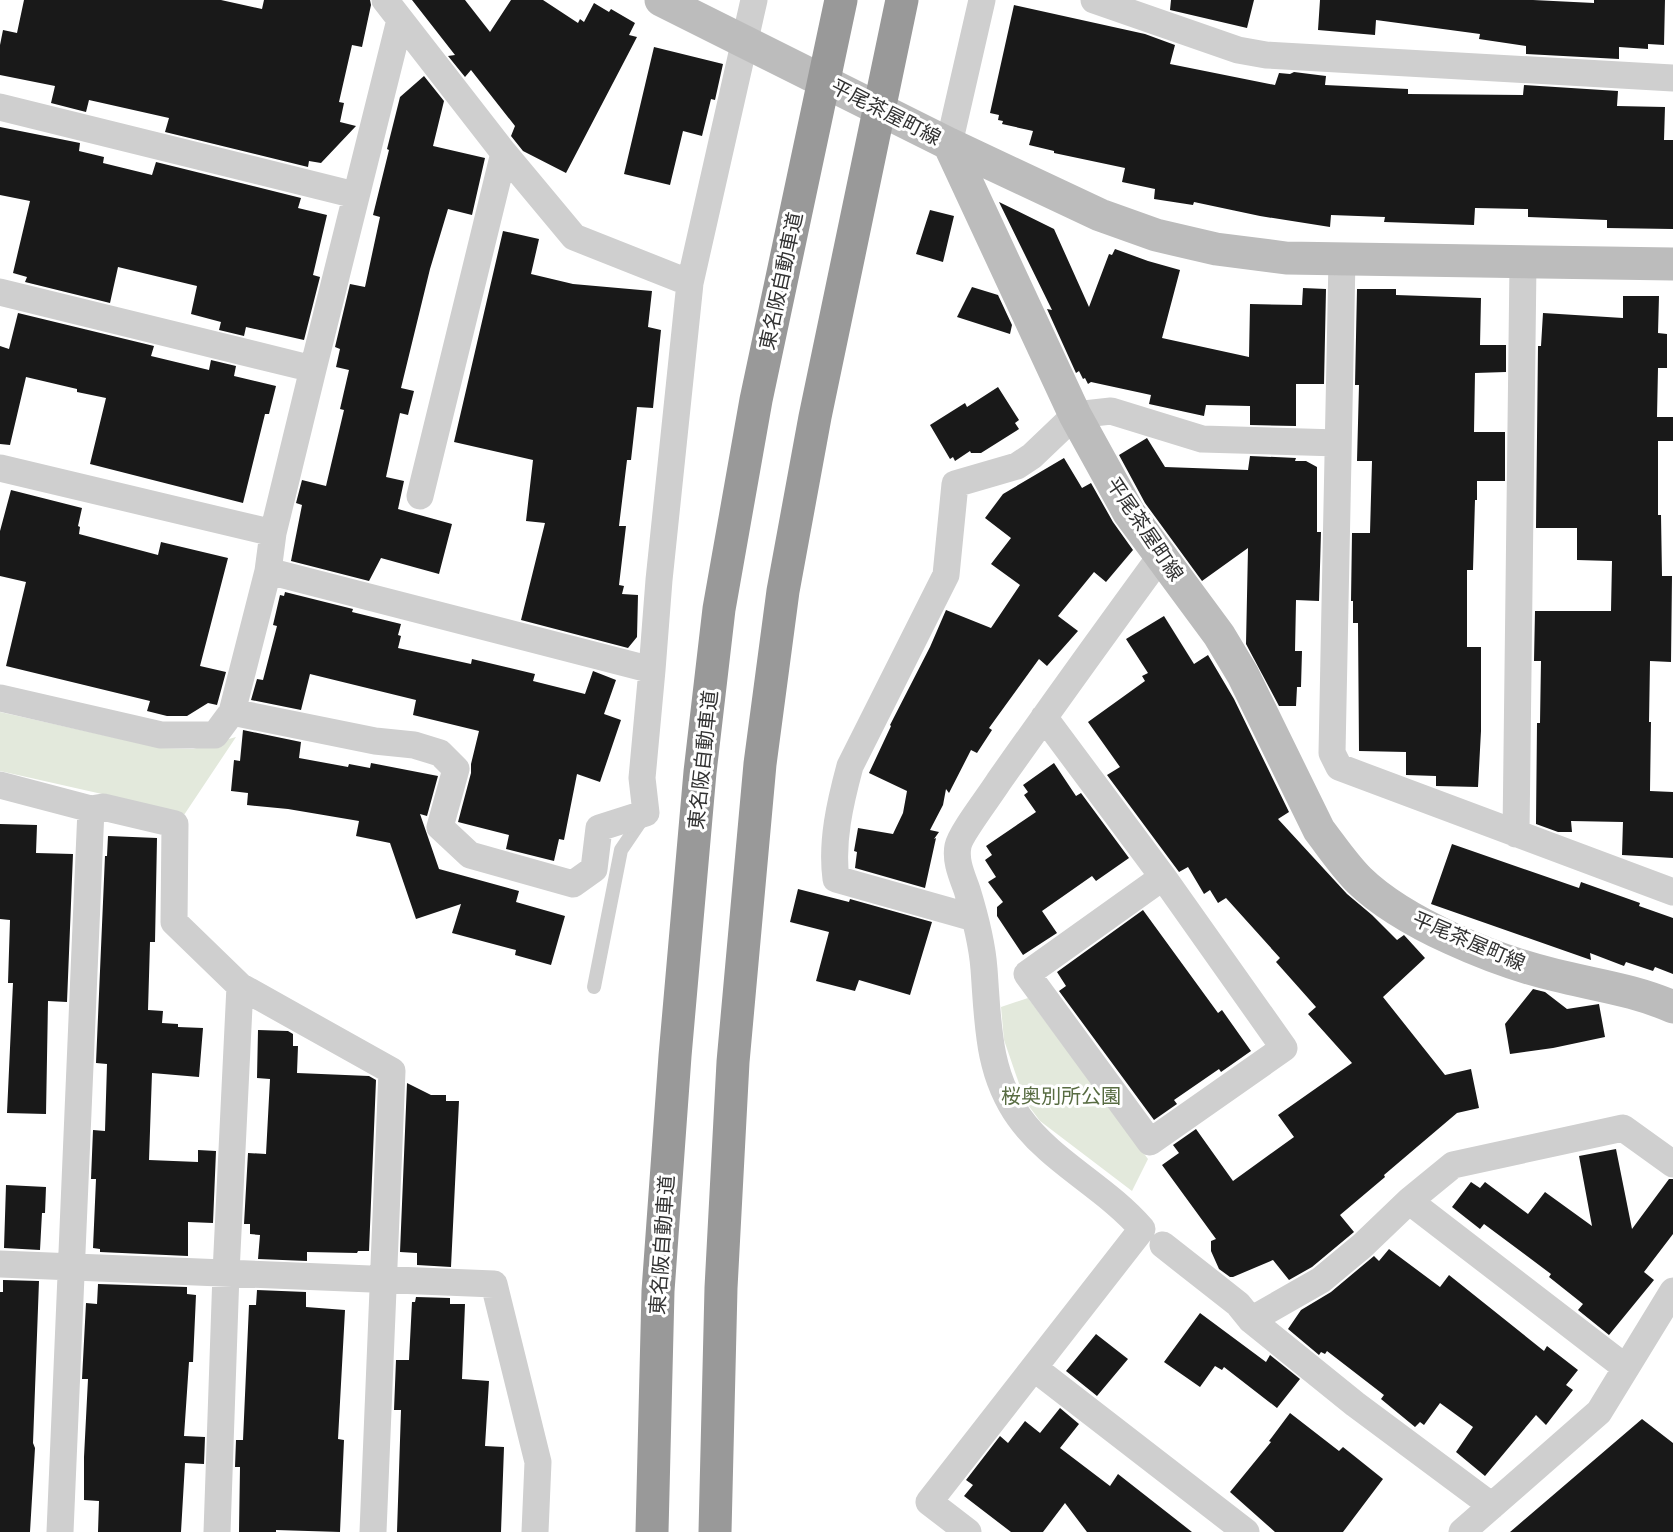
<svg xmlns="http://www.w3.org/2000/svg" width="1673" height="1532" font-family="'Varela Round','Noto Sans JP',sans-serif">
<rect width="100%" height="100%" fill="#fff"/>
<!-- green -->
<path fill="#e3e9dc" d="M0,712L161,748L193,749L236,737L182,818L102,794L0,771Z
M1028,998L1148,1159L1132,1191L1040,1121L1025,1101L1004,1040L1001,1007Z"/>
<!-- building -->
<path fill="#191919" d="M24,0H221L262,9L264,0H370L371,5L362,47L352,45L339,102L344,103L340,122L356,126L321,163L309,161L308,167L165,132L169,118L89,100L86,112L51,103L55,86L0,75V45L3,30L17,33Z
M412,0H465L490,32L511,0H543L578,23L580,19L584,22L594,3L609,12L611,9L635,23L629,35L637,37L566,173L523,151L511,136L515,126L471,70L465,77L448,56L455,55Z
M1171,0H1254L1247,28L1170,10Z
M1320,0H1533L1594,3V0H1665L1664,45L1648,44V49L1619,47V59L1526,54V46L1479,39L1480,34L1376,20L1375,35L1318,30Z
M1014,5L1145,34L1175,45L1170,64L1275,85L1279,73L1290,74L1294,72L1326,76L1325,85L1408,89V94L1523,95L1524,85L1618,91L1617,106L1665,107L1664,140H1673V229L1607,228V220L1528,217V209L1475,208L1474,225L1384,222L1385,217L1331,215L1330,227L1260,216L1194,202L1193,205L1154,199L1155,189L1122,182L1125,168L1054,153V151L1029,145L1033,131L1002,124L1003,121L998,120L999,115L990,113Z
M654,47L723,64L715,100L711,99L702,136L683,131L670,185L624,174Z
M424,76L444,101L433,146L485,158L472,215L448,209L430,269L401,388L414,391L408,415L400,413L386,477L404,481L398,509L452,524L439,574L381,558L369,581L291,561L302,505L296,503L302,480L326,486L344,410L340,409L349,370L336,367L340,349L335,347L350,284L365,287L380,217L373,215L389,150L387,149L400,97Z
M0,127L80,143L79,151L104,157L103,163L152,175L156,162L301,198L298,208L327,215L313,275L320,277L304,340L246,327L244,336L219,330L221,322L191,314L197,286L118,267L110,303L25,282L27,277L13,273L30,201L0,195Z
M999,202L1054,229L1089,307L1109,254L1112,255L1115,249L1148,261L1180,270L1162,338L1249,357L1250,304L1302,305L1303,288L1326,289L1324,384H1296V426L1250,425V406L1206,405L1204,416L1149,404L1151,395L1091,382L1088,384L1085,378L1083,379L1079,371L1076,373L1047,309L1052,310Z
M930,210L954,216L943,262L916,254Z
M503,231L539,239L531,274L573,284L652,291L648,327L661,330L653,408L637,407L631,460H627L619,526H626L619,585L624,586L622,594L638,595L637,637L628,648L521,620L545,523L526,521L533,460L454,442Z
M972,287L998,295L1012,325L1010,334L957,317Z
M1357,289H1396V295L1481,298L1480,345H1506V372L1475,373L1474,432H1505V481H1477V500H1475L1473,570H1467V647H1481V731L1478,787L1436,786V776L1406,775V752L1359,751L1358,623H1353V601H1351L1352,533H1370L1372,461H1357L1359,385H1355Z
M1623,296H1659L1658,333L1667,334V368H1658L1657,417H1673V441H1658V515H1661L1662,576H1672L1671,662L1650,661L1649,722H1651L1650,791L1673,792V858L1622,855L1623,822L1571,821L1572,832H1558L1536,824L1537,723H1540L1541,661H1534L1535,611H1611L1612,561L1577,560V528H1536L1538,346H1541L1543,313L1623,318Z
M18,313L154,346L151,356L209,370L211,360L236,366L234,376L276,386L269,414H265L243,503L90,464L106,398L77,392V389L26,377L10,445L0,444V346L9,349Z
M998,387L1019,420L1015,423L1019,429L981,453H971L970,451L955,461L953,457L950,459L930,425L965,403L967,407Z
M1147,438L1165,467L1248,470L1250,456L1296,458L1295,461H1306L1317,467V532H1321L1319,601L1296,600L1295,651H1302L1301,687H1297L1296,706H1279L1246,644L1248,548L1202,581L1145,503L1119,455Z
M1064,458L1082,488L1091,483L1113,522L1133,550L1106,582L1094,572L1058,616L1078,631L1047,666L1039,659L989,728L992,730L977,753L971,750L949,793L946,789L943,805L930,830L939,832L934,839L936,838L925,888L855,868L857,852L854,851L858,828L893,834L903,813L907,791L869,773L891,726L890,725L930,647L946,610L991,628L1020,585L991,564L1011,538L985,518L1003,494Z
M11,490L82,508L78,526L80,527L79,534L158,555L161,542L228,558L200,666L226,672L217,705L208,703L187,716H167L147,711L150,701L6,666L26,582L0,576V531Z
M285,592L353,609L352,612L401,624L398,635L401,636L398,648L471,664L472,659L535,674L533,681L585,694L593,671L616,680L604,714L621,720L600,782L577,774L564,840L559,839L554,861L506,849L509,835L458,822L471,773V764L479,731L413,715L416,700L310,674L301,710L251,700L257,679L263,680L277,626L273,625L280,595L284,596Z
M1164,616L1194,664L1208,655L1234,699L1289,812L1278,819L1347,894L1372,915L1397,940L1404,935L1425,958L1383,997L1445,1075L1471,1069L1479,1108L1457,1113L1384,1175L1385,1177L1340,1215L1354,1232L1312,1267L1289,1280L1273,1260L1233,1277H1230L1219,1269L1211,1251V1241L1216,1239L1162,1165L1179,1153L1173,1145L1196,1129L1233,1181L1294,1137L1278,1115L1352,1063L1308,1014L1316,1007L1276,962L1280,958L1226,898L1218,903L1210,890L1204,894L1188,867L1179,872L1107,775L1120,767L1088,722L1145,681L1142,676L1148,673L1126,639Z
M243,730L301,742L299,758L348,767L349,764L370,768L371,763L438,776L427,816L420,814L439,869L519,891L516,902L565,916L551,965L515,955L516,950L452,933L461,904L416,919L390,843L356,836L359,821L288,809L247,805L248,793L231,791L234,760L240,761Z
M1054,763L1076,796L1081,793L1129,858L1096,881L1092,876L1042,911L1057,933L1023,955L997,916V907L1003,902L988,882L996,877L985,860L992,855L986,846L1036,812L1024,795L1028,792L1023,785Z
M0,824L37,825L36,853L73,854L67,1002L48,1001L46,1114L7,1113L13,983H8L10,920L0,919Z
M108,836L157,838L155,942H150L148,1010L163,1011L162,1023L178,1024V1027L203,1028L199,1077L152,1073L149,1160L198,1162V1150L216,1151L213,1223L188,1222V1256L100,1252V1249L93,1248L96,1179H91L93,1130L105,1131L107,1064L96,1063L105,856H107Z
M1452,844L1579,888L1581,882L1640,903L1639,906L1673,918V974L1655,967L1653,971L1626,962L1624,966L1590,953L1591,960L1431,904Z
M798,889L849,902L850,899L932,922L910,995L859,980L855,991L816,981L829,932L790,922Z
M1143,910L1218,1013L1222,1010L1251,1051L1221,1072L1219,1069L1174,1100L1177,1104L1154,1120L1059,991L1066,986L1057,972Z
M1533,989L1545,992L1567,1009L1599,1004L1605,1037L1553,1048L1510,1054L1505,1024Z
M258,1030L288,1031L293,1034V1046H298L297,1073L369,1076L376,1080L369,1251H358L357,1253L307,1252V1261L258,1259L260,1235L250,1234V1224H244L248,1153L266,1154L270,1079L257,1078Z
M407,1083L431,1095H446V1101H459L451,1267L417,1265V1253L400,1252Z
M1616,1149L1632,1229L1669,1179H1673V1234L1644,1272L1654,1280L1609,1335L1578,1310L1583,1304L1549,1277L1551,1274L1484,1224L1480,1229L1452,1207L1471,1182L1480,1188L1485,1182L1528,1214L1545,1192L1592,1226L1579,1156Z
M6,1185L46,1187L45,1213H42L40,1250L4,1248Z
M1389,1249L1440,1287L1449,1275L1544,1351L1547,1346L1578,1370L1566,1385L1573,1390L1546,1425L1536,1415L1485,1476L1456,1452L1473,1427L1440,1403L1424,1425L1420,1422L1415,1427L1381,1399L1384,1395L1327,1351L1325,1354L1321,1352L1319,1355L1288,1329L1301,1310L1331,1292L1374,1256L1379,1261Z
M3,1280L39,1281L33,1443L35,1448L30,1532H0V1292H3Z
M98,1284L187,1287V1294L196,1295L193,1362H189L184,1436L205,1437L204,1464L185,1463L181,1532H98L99,1501L84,1500V1457L88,1379H82L86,1303L97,1304Z
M257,1290L306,1292V1307L345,1310L338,1439L344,1440L340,1532L276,1530V1532H239L240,1467H235L236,1440H243L249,1305H256Z
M416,1297L450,1298V1304H465L462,1379L489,1381L485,1446L504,1447L501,1532H397L401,1410H394L396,1360H409L412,1302H415Z
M1200,1313L1266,1362L1270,1355L1300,1379L1277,1408L1224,1367L1222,1370L1215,1366L1200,1387L1164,1362Z
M1096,1334L1128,1359L1097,1396L1066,1371Z
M1060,1408L1079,1424L1060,1448L1110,1486L1118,1474L1192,1532H1087L1065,1503L1043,1532H1011L964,1496L973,1485L966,1480L1000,1436L1008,1443L1025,1421L1040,1433Z
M1290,1413L1339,1451L1343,1447L1383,1479L1343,1532H1275L1230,1492L1271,1442L1269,1441Z
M1642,1419L1673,1443V1532H1510Z"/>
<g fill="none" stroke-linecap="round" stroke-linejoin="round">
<!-- lane -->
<path stroke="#cfcfcf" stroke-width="14" d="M594,987L621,850L644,816"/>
<!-- street -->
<path stroke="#cfcfcf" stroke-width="27" d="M385,0L504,153L574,237L690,283
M1094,0L1238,50L1266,55L1673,78
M0,107L355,195
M949,144L982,0
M1342,259L1332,753L1339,767L1673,892
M0,292L313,369
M0,468L273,533
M420,496L504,153
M268,571L652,670L659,580L690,283L754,0
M0,698L161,735H215L232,712L268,571L273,533L313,369L400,20
M232,712L375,741L414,745L440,753L456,769L440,827L470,855L573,884L594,869L599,828L646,813L642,778L652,670
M1044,717L1163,877L1284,1048L1150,1142L1027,974L1163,877
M0,785L91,809L103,807L175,824L174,922L240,986L392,1071L373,1532
M1516,834L1523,263
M974,918L836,879C831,842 840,803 850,766L946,575L955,484L1017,466L1032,456L1075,415L1111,411L1202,439L1338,443
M1409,1201L1453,1165L1623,1128L1673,1164
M1163,1245L1238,1304L1251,1320
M0,1264L494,1284L538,1462L535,1532
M1034,1368L1246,1532
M1492,1506L1355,1404L1251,1320L1321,1280L1362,1246L1409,1201L1626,1368
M60,1532L91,809
M217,1532L226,1273L240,986
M968,1532L929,1502L1142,1229C1106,1187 1051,1162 1019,1117C987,1072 988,1021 984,969C982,942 975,916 967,890C962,876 955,861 958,846C960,834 991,794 999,781C1052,706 1106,631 1160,557
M1462,1532L1599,1412L1673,1291"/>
<!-- secondary -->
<path stroke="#bcbcbc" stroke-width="33" d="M661,0L949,144L1100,215L1156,235L1216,249L1286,258L1673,264
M949,144L1075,415L1129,513L1219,635L1243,675L1319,830C1332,847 1344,865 1359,880C1403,923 1495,961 1555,975C1595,985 1635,990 1673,1007"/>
<!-- highway -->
<path stroke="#999" stroke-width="33" d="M652,1532L658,1291L675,1056L700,772L719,609L756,400L841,0
M715,1532L721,1288L733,1062L760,764L783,591L815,417L902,0"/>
</g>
<g text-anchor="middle" stroke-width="6" stroke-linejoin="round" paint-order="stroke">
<!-- street labels -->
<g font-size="20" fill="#323232" stroke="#fff">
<text transform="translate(886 112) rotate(27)" y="7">平尾茶屋町線</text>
<text transform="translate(781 281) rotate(-78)" y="7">東名阪自動車道</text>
<text transform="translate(1145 529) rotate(56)" y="7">平尾茶屋町線</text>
<text transform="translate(703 760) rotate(-84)" y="7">東名阪自動車道</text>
<text transform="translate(1469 941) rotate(23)" y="7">平尾茶屋町線</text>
<text transform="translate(662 1245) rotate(-86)" y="7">東名阪自動車道</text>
</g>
<!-- park labels -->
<g font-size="20" fill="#586c42" stroke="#fff">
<text x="1061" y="1103">桜奥別所公園</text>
</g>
</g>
</svg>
